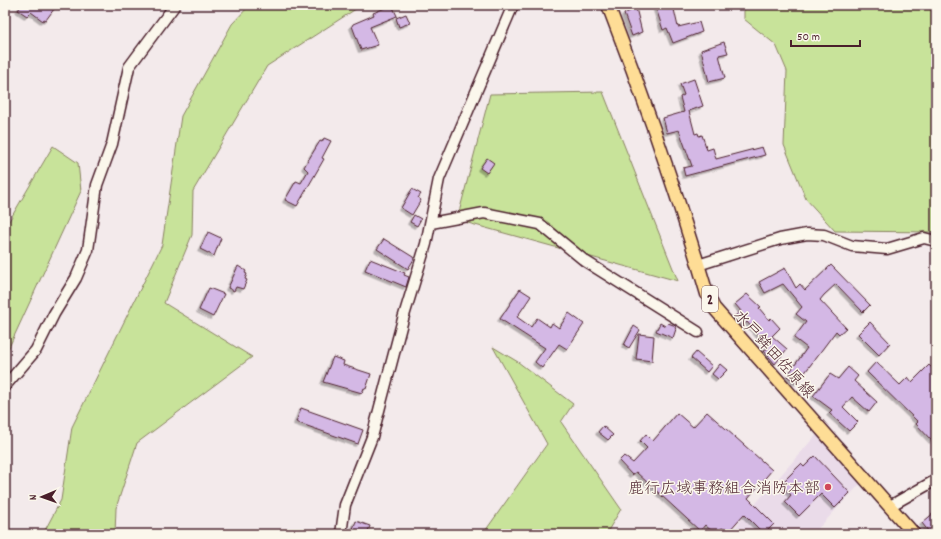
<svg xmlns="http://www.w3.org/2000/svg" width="941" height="539" font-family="Dekko,'Klee One',sans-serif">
<defs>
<filter id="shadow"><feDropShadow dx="-2.5" dy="2.5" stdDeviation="0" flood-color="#0004"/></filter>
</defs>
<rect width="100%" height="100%" fill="#f3eaeb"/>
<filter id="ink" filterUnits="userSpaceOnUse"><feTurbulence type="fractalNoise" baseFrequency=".025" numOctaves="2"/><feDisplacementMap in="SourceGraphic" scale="8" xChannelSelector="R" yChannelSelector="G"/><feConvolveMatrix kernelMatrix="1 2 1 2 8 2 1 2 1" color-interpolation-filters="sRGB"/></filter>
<g filter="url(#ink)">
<!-- built -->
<path fill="#eadbe9" d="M817,434L861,483L813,534H729Z"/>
<!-- green -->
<path fill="#c8e39a" stroke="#898162" d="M250,5H362L267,66L193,191L192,235L164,303L252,357L137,443L116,508L115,534H43L61,500L72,427L162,245L181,116L232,24Z
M744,5H936V232L835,231L806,199L784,145L787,71L776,45L744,19Z
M603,92L678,281L457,220L490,94Z
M53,146L78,163L81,191L5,356V228Z
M493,347L518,362L573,404L561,422L621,509L606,534H483L547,444Z"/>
<!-- building -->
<path fill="#d4b8e5" stroke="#4a1f2b" filter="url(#shadow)" d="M22,5H57L46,20L44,19L43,21L31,12L27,16L18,10Z
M392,5L397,16L370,27L378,45L361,50L352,26L353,24L374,15L373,13Z
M655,5H673L678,27L699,22L702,32L673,43L667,28L663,30Z
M636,8L642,32L632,36L624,14Z
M406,14L410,23L399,27L396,18Z
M724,42L728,53L719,55L725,78L709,82L701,50Z
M694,79L703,106L689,111L695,134L698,133L699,136L702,135L707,150L713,148L716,159L762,147L765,155L685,176L683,168L692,166L679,130L667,133L663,118L684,112L680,97L684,95L680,84Z
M324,138L331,141L322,158L324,159L297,206L285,200L296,181L301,183L308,171L304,167L320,141L322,142Z
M487,158L494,163L487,173L480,168Z
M412,189L421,194L418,198L421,200L412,215L401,208Z
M414,215L421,219L417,226L410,222Z
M208,232L221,238L214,256L200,249Z
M384,239L413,257L414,259L408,269L377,249Z
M370,259L405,273L404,275L409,277L406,287L365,270Z
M831,265L870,305L863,312L836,284L824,295L820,300L846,328L839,334L836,331L797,383L787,376L807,348L794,338L806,322L796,314L802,307L783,284L765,293L759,282L785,268L796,288L800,284L805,290Z
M238,266L246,271L245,273L247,274L245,279L247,280L243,289L236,287L234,291L228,288Z
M209,288L224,294L213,317L199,310Z
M520,289L531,296L517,317L531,327L537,318L550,327L552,323L559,328L569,313L584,324L567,349L559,344L542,368L535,362L545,348L500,319Z
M747,294L761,307L759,308L769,320L771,318L780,328L772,336L787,349L775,364L764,351L769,347L747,322L743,325L735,316L741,311L735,304Z
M870,322L890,343L879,355L858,334Z
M660,323L665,326L668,323L676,326L675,328L676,329L673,338L656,331Z
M634,326L640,330L629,348L624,345Z
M639,334L654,336L652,361L636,359Z
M696,352L712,366L707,372L691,358Z
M333,357L344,361L343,365L371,374L366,389L364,388L362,393L323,382Z
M876,362L900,385L908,377L912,382L929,365L936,372V438L932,441L916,424L918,422L867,372Z
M720,364L727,370L718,379L712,374Z
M848,367L858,376L854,381L877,402L869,412L852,397L843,407L858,422L849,431L829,413L832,410L813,396L830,374L838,379Z
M301,408L363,430L358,444L296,422Z
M707,412L772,470L748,498L774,524L764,534L744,514L728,532L722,528L715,534L705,525L700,531L636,472L632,475L619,461L624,456L633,463L647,448L640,441L646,434L653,441L677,413L693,427Z
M603,426L613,435L608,440L598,432Z
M815,456L850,493L835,508L821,494L799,516L785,502L791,495L781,484L801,464L804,467Z
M936,511V526L929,532L922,523Z
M356,521L370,526L367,534H351Z"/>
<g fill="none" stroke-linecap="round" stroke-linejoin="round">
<defs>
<path id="minor" d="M431,223L484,213L540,224L585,261L698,332
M698,265L780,239L807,234L824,235L852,246L887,249L924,238L936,241
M5,386L36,350L54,314L76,278L88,250L97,185L112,144L129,67L175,5
M890,506L936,480
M341,534L345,505L372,437L403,319L426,244L439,179L513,5"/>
<path id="major" d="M608,5C645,100 678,196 707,294L714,308L914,534"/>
</defs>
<!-- minor casing -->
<use href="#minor" stroke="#4a1f2b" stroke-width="13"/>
<!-- major casing -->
<use href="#major" stroke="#4a1f2b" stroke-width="15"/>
<!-- minor -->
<use href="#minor" stroke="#fbf7ec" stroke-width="10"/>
<!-- major -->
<use href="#major" stroke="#fedd96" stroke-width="12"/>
</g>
</g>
<!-- markers -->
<circle fill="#d1495b" stroke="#fbf7ec" stroke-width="1.5" cx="828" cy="487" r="4"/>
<g text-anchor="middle" stroke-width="3" stroke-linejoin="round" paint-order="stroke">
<!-- shield labels -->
<rect fill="#fbf7ec" stroke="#7f6065" stroke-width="1" x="702" y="286" width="16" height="26" rx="3"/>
<g font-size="15" font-weight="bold" fill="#4a1f2b">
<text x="710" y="304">2</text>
</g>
<!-- street labels -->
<g font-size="16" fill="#4a1f2b" stroke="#fbf7ec">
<text transform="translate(775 353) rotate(48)" y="6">水戸鉾田佐原線</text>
</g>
<!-- poi labels -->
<g font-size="16" fill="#4a1f2b" stroke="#fbf7ec" text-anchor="end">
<text x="820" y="493">鹿行広域事務組合消防本部</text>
</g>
</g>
<!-- margin -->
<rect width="941" height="539" fill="none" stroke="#fbf7ec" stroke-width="20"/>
<rect x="10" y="10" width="921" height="519" fill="none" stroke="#4a1f2b" stroke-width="1.5" filter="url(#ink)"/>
<!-- north arrow -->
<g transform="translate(42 497) rotate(268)" stroke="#fbf7ec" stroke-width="3" paint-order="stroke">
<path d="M0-3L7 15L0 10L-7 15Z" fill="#4a1f2b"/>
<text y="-6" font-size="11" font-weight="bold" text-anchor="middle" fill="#4a1f2b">N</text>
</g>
<!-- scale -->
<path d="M791 40v6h69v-6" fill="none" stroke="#4a1f2b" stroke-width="2"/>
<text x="797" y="40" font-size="12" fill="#4a1f2b" stroke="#fbf7ec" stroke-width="3" paint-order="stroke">50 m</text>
</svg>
